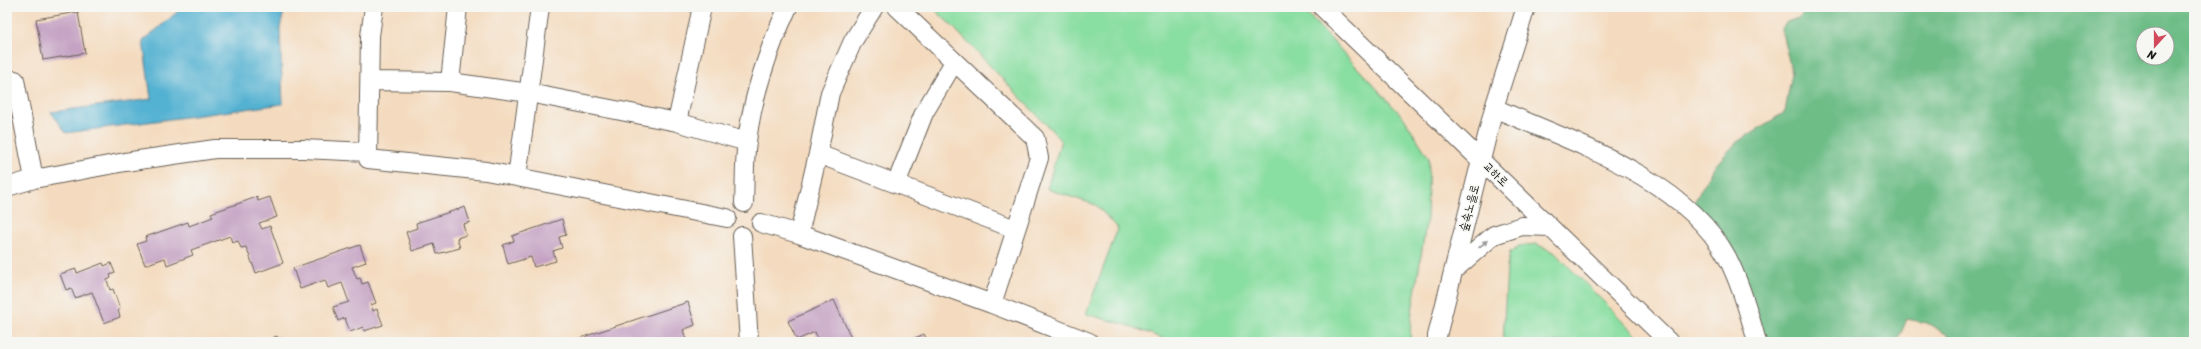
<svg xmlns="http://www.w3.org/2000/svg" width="2201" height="349" font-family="Sriracha,'Poor Story',sans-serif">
<rect width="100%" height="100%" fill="#f6f6f2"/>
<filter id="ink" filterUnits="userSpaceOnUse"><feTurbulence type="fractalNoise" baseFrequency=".025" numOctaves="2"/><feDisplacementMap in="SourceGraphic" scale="8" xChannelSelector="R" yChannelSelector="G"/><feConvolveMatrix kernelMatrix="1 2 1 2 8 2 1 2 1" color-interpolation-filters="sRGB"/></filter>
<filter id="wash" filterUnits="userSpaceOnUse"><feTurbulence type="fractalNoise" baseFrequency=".012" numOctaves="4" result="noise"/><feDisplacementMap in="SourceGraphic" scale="16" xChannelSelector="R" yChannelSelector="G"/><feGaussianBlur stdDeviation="0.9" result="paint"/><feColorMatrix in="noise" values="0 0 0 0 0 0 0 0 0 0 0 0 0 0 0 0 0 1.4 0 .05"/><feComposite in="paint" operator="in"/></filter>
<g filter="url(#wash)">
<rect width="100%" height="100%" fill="#f4dbbf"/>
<!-- green -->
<path fill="#89dea1" stroke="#527d5e" d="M932,7H1301L1404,118L1429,158L1427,218L1411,318L1410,342H1172L1127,325L1086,314L1118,228L1096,205L1047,189L1061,140L953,27Z
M1536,244L1554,252L1644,342H1503L1507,267L1510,252L1519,246Z"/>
<!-- forest -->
<path fill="#6ebd87" stroke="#456c52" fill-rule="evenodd" d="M1804,7H2194V342H1953V338L1927,323L1907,319L1897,342H1761L1750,313L1690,210L1713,168L1737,142L1785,112L1792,73L1781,29L1787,22L1801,17ZM2143,34H2167V58H2143Z"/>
<!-- water -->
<path fill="#53b1d1" stroke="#386676" d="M183,7H285L280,28L283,104L66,133L51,112L151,99L143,41Z"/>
<g id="blocks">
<!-- building -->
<path fill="#c5a2c3" d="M78,12L85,53L43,60L36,19Z
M257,197L258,201L270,197L277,217L259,223L262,229L270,226L283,263L256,273L246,247L241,248L238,241L232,243L230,236L191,250L193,255L167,265L165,258L145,265L137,244L146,241L145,237L188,222L189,226L213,217L211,213Z
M465,207L470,222L463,224L466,235L457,238L460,248L437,254L434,244L412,251L406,232L417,228L416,223Z
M562,219L566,235L559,237L562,248L553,251L556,261L534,267L531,257L508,264L503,245L514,241L512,236Z
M360,245L366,262L352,267L357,279L360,278L362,284L368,282L376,303L371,305L373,311L377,309L383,325L364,331L363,327L350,332L345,318L338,321L333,307L349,302L342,283L328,288L325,280L300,289L293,268Z
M103,263L104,266L111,263L115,273L110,275L111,278L107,280L110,290L113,289L120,309L118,310L120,317L104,323L92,292L75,298L71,288L66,290L60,274L76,269L77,273Z
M834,300L853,342H819L815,332L797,340L788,321Z
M688,302L695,325L683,330L687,342H568Z
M924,334L928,342H906Z
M277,336L278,339L282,338L283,342H262Z"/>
</g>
</g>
<g filter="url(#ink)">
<use href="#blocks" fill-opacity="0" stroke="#685f55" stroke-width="1"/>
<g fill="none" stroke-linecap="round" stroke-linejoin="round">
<defs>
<path id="minor" d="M374,7L370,36L368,159L486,171L727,218
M897,7L1035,138L1039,158L992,304
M1322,7L1669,342
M15,80L34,179
M371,81L450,82L529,93L677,122L747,142
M450,82L458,7
M1494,108C1572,142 1684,178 1727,257C1739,280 1750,316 1757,342
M677,122L702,7
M818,154L1015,229
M517,177L540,7
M896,184L924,113L954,62
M7,187L34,179L125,162L215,149H303L368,152
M744,203C745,183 744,162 747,141C753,94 768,50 788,7
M761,223L799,234L992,304L1089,342
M799,234L818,154L830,93L853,41L874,7
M742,236L749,342
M1454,270L1494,235L1522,226L1550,227
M1437,342V336L1494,108L1526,7"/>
</defs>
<!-- minor casing -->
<use href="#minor" stroke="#685f55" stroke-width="20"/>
<!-- minor -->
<use href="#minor" stroke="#fff" stroke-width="18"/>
</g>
<!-- one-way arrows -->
<defs><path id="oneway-solid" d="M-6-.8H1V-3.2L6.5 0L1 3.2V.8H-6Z"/></defs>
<use fill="#999" href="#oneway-solid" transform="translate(1483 244) rotate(-41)"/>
</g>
<g text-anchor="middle" stroke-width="3" stroke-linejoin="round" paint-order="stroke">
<!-- street labels -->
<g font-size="12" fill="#1c1c1c" stroke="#f6f6f2">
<text transform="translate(1496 174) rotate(44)" y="4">교하로</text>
<text transform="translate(1469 208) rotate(-75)" y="4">숲속노을로</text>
</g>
</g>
<!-- margin -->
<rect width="2201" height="349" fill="none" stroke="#f6f6f2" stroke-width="24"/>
<!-- north arrow -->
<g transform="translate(2155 46) rotate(201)"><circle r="19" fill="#f6f6f2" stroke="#9f9f9c"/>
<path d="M0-3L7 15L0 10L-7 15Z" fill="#d1495b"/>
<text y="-6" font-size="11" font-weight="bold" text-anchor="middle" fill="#1c1c1c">N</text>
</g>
</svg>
